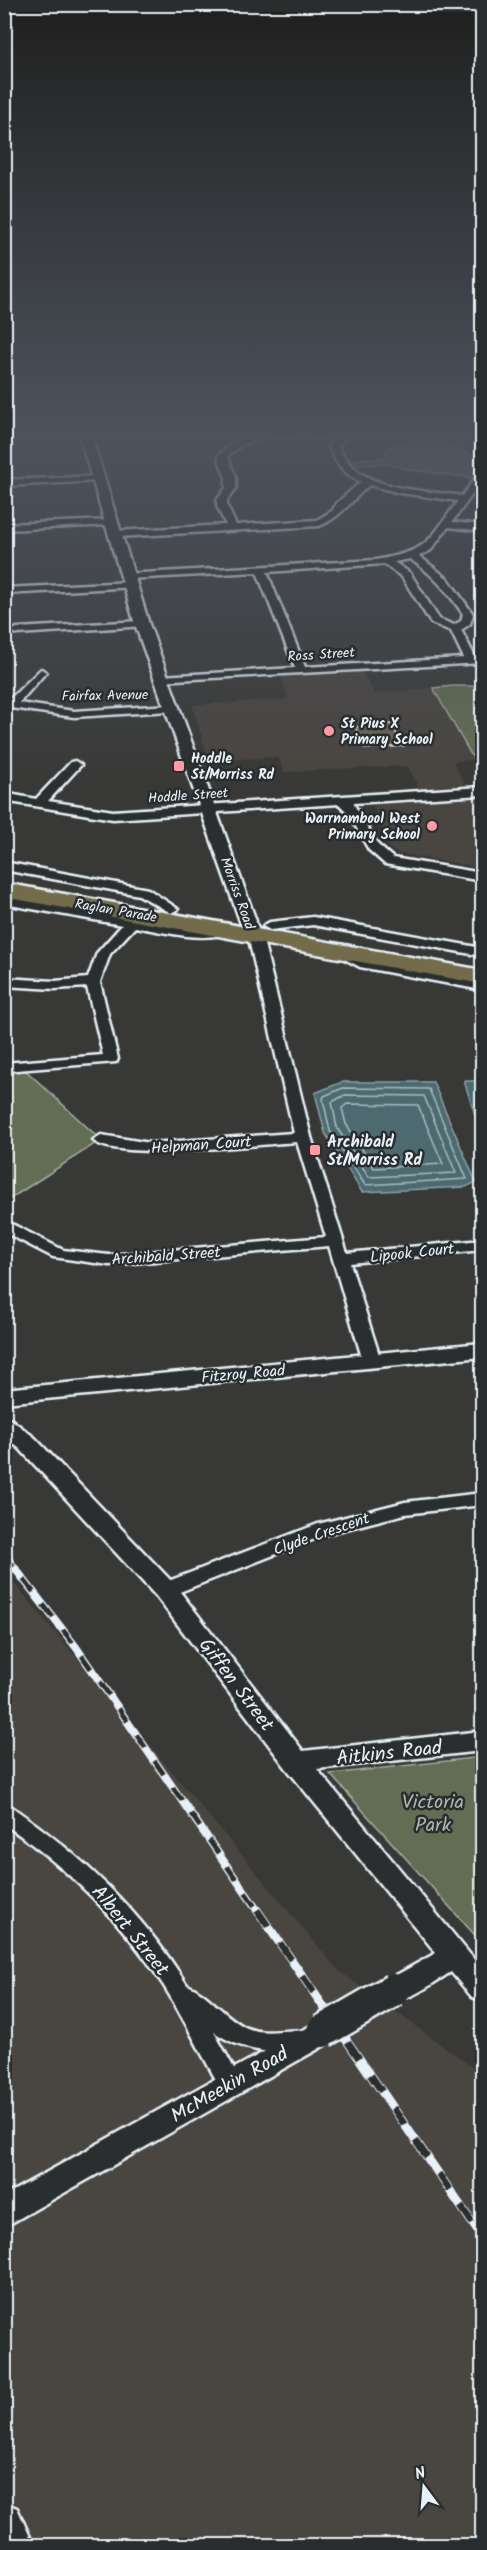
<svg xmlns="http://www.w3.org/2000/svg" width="487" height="2550" font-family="Kalam,sans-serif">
<rect width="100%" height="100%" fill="#383836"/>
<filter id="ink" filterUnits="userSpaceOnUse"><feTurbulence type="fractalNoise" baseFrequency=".0167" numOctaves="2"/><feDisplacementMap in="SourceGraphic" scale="12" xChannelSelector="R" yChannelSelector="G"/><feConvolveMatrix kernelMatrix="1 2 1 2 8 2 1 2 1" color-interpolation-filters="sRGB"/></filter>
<g filter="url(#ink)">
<!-- built -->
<path fill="#48453f" d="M332,672H362L374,693L433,688L474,760L453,762L466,786L419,789L408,766L284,772L278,757L209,761L192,705L288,699L281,676Z
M482,797V868L397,853L389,848L373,805Z
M4,1571L338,1970L482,2074V2545H5Z"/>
<!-- green -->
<path fill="#636d53" stroke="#a6afa6" stroke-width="1.5" d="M418,431H438L446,443L482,460V475L480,479L411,470L387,464L343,465L340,460L385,458V452L391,447L403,443L424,441Z
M453,686H482V759L474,760L433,688Z
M21,1066L101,1140L5,1202V1067Z
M482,1757V1943L330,1774Z"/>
<!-- water -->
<path fill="#4d6b71" stroke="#8ba1a7" stroke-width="1.5" d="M464,1081H482V1136Z
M342,1082H433L476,1182L466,1187L362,1192L325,1133L315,1093Z"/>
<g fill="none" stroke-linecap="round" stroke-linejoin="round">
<!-- shore -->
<path stroke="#aabbc2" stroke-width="1.5" d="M343,1088L429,1089L467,1179L365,1185L330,1131L323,1099L324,1096Z
M345,1095L424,1096L456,1173L369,1177L337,1128L332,1102Z
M347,1104L418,1105L443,1164L374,1168L346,1124L342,1108Z"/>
</g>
<!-- building -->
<path fill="#6f6455" stroke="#e8f1f8" stroke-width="1.5" d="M391,724L404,746L365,749L355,727Z"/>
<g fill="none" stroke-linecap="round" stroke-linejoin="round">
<defs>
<path id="minor" d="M353,431H366L342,440L338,446C357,492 419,489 462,496L479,473L482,472V481L452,522L482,525V531L448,527L431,550L419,556L448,579L473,614L470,624L461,630L475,657H482V663L157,681L155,679L161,676L295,668L257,572L128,579L124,578V574L376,560C430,550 427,543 458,501L400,493L369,485C353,499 339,519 319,526L116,537L111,534L116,531L226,525L217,506V500L226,488V478L218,457C251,413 310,444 353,431ZM294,437L333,440L329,446C336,464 344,474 361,482L337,503L332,511L317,520L236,525L227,506V500L236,488V478L228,457C243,437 270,437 294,437ZM410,559C433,574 448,592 463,614L461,621L454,625L439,619L410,573L394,562ZM384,564L402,577L431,623L451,631L464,658L305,667L267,572Z
M102,476V480L99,481L4,486V480Z
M115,520L117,522L112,525L4,530V524Z
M132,582L137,585L136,587L4,594V588Z
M142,621L147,624L146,626L17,634L12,631L17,628Z
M41,669L46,672L19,703L74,711L170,705L176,708L170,711L74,717L4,707V701H8Z
M75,761L81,765L48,801L113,811L482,787V795L353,803L378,845L393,858L482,873V881L385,864L369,850L349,814L339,804L113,819L4,801V793L36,799L71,762Z
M4,862L148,889L178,909L171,913L139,895L4,870Z
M4,896L194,929L220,927L227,931C211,945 155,930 135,927L110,954L100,982L118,1059L116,1062L4,1071V1063L103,1055L87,987L55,989L4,986V978L55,981L88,978L97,953L122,925L4,904Z
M248,917L255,921L264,944L311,1137L347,1253L482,1240V1250L350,1263L381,1361L378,1365L372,1366L363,1361L329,1246L109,1265L53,1257L4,1232V1220L63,1250L109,1255L326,1237L297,1142C263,1144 113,1162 93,1140L101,1135L150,1143L294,1133L250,944L241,921Z
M313,917L482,948V956L313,925L270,930L263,926L270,922Z
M338,946L369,961L482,982V990L360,967L333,953L331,950Z
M482,1493V1505L405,1514L330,1533L172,1595H158L155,1590L158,1585L318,1524L405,1502Z
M4,1805L12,1807C82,1856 142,1912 187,1985C207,1992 225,2018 247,2028C268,2037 291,2026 311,2033L315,2040L311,2047C279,2058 242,2051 214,2032L242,2083L238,2090L230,2093L222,2090C202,2056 185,2020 164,1986C122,1921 68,1868 4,1824Z"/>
<path id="tertiary" d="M78,431H90L149,624L256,921L254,925H242L240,921L135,624Z
M482,1343V1357L4,1403V1389Z
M4,1418L12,1420L35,1438L174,1584L303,1751L482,1731V1751L317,1769L482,1969V2001L472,1997L451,1972C432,1983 406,2006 384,1998L379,1990L384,1982L436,1953L287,1769L156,1596L19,1448L4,1437Z
M323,2019L334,2022L338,2031L334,2040L4,2227V2196Z
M4,2503L17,2508L34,2546H4Z"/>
<path id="trunk" d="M4,883L482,970V984L4,897Z"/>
</defs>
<!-- minor casing -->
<use href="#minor" stroke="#e8f1f8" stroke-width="5"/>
<!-- tertiary casing -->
<use href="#tertiary" stroke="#e8f1f8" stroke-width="5"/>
<!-- trunk casing -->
<use href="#trunk" stroke="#e8f1f8" stroke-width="5"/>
<!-- minor -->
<use href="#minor" fill="#2a2d2e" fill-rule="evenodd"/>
<!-- tertiary -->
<use href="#tertiary" fill="#2a2d2e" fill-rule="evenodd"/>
<!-- trunk -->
<use href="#trunk" fill="#726c4b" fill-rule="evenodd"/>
<defs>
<path id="rail-far1" d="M4,1554L76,1647L258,1911"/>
<path id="rail" d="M257,1910L482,2237"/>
</defs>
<!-- rail-far1 casing -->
<use href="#rail-far1" stroke="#e8f1f8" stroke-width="8"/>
<!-- rail casing -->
<use href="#rail" stroke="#e8f1f8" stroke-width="9"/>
<!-- rail-far1 -->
<use href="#rail-far1" stroke="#2a2d2e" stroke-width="5" stroke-dasharray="16" stroke-linecap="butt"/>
<!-- rail -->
<use href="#rail" stroke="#2a2d2e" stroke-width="7" stroke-dasharray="20" stroke-linecap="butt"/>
<defs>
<path id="tertiary-bridge" d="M323,2031L394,1990"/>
</defs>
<!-- tertiary-bridge casing -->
<use href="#tertiary-bridge" stroke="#e8f1f8" stroke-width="37" stroke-linecap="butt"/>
<!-- tertiary-bridge -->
<use href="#tertiary-bridge" stroke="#2a2d2e" stroke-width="32"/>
</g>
</g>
<!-- sky -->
<linearGradient id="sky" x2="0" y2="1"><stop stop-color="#1f1f1e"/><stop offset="0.55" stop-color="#4d535d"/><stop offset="1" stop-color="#4d535d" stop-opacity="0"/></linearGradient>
<rect width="487" height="788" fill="url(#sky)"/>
<!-- markers -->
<g fill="#ff9aa2" stroke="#2a2d2e" stroke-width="2">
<circle cx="329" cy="731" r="6"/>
<rect x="173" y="760" width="12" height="12" rx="3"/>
<circle cx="432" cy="826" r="6"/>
<rect x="309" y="1144" width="12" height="12" rx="3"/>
</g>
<g text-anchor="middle" stroke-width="5" stroke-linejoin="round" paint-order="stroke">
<!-- far-street labels -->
<g font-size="14" fill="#e8f1f8" stroke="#2a2d2e">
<text transform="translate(321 654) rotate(-4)" y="5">Ross Street</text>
<text transform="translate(105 695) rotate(-1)" y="5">Fairfax Avenue</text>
<text transform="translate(188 795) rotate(-4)" y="5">Hoddle Street</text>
<text transform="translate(238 893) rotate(70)" y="5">Morriss Road</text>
<text transform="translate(116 910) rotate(10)" y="5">Raglan Parade</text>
</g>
<!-- far-poi labels -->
<g font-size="14" font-weight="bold" fill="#e8f1f8" stroke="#2a2d2e" text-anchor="start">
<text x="341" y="728">St Pius X<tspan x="341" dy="16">Primary School</tspan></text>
<text x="191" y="763">Hoddle<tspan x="191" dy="16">St/Morriss Rd</tspan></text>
<text x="420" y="823" text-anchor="end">Warrnambool West<tspan x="420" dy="16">Primary School</tspan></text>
</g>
<!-- poi labels -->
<g font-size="16" font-weight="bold" fill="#e8f1f8" stroke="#2a2d2e" text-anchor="start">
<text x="327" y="1147">Archibald<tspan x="327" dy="18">St/Morriss Rd</tspan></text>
</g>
<!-- street labels -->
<g font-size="16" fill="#e8f1f8" stroke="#2a2d2e">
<text transform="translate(201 1144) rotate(-4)" y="6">Helpman Court</text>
<text transform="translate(412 1252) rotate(-6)" y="6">Lipook Court</text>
<text transform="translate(166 1255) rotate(-4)" y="6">Archibald Street</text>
<text transform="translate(243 1373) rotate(-5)" y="6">Fitzroy Road</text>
<text transform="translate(321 1533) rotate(-19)" y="6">Clyde Crescent</text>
</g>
<!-- near-street labels -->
<g font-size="20" fill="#e8f1f8" stroke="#2a2d2e">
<text transform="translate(237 1684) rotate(53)" y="7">Giffen Street</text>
<text transform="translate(389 1752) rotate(-6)" y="7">Aitkins Road</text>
<text transform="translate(131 1930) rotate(51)" y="7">Albert Street</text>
<text transform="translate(229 2084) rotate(-30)" y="7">McMeekin Road</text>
</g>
<!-- near-park labels -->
<g font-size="20" fill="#acb6ae" stroke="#2a2d2e">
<text x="433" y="1808">Victoria<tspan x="433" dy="23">Park</tspan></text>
</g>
</g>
<!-- margin -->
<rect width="487" height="2550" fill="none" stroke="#2a2d2e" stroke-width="24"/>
<rect x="12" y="12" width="463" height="2526" fill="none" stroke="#e8f1f8" stroke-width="2" filter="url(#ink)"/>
<!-- north arrow -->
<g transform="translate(424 2487) rotate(344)" stroke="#2a2d2e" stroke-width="4.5" paint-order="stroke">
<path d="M0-4.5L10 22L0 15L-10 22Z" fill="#e8f1f8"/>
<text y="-9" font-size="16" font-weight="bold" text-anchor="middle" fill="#e8f1f8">N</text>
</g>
</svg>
